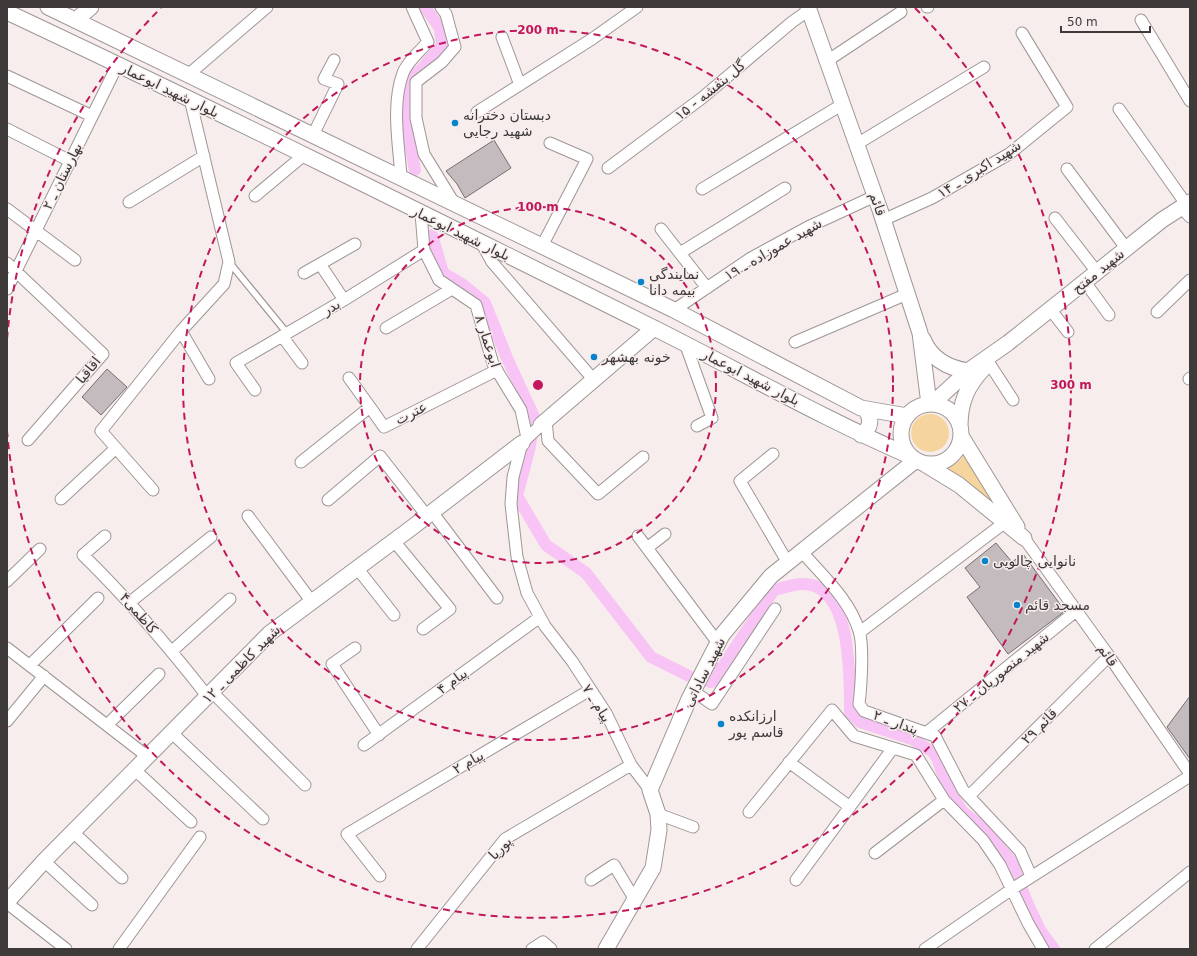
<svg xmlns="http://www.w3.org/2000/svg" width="1197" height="956" font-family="'DejaVu Sans','Noto Sans Arabic',sans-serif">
<rect width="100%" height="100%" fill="#f6edec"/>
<!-- grass -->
<path fill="#f6d49e" d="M911 433a19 19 0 1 1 38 0a19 19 0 1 1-38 0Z
M963,455L1004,515L948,469L959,461Z"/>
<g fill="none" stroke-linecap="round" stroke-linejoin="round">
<!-- canal -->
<path stroke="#f8c3f5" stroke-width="12" d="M415,170L411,149L404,90L409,78L421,70L442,45L440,28L425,7
M432,235L443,273L462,284L485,303L507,358L534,417L530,446L517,496L546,545L586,573L651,657L689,676
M710,682H712L774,590C783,588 795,583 804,584C852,585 850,679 850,712L860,722L912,739L933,752L937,758L950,793L963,812L980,825L1012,862L1027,902L1040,930L1054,949"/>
</g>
<!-- building -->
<path fill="#c3bbbd" stroke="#766f71" d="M494,140L511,168L465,198L457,184L446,171Z
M107,369L127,387L101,415L82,397Z
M996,543L1012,562L1023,554L1065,611L1008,654L967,597L980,587L965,568Z
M1190,696V759L1167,727Z"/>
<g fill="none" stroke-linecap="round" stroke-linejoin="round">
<defs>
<path id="lane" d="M229,262L287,333"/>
<path id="street" d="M441,7L446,14L455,47L442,62L416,82V118L424,154L454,203
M927,7H928
M1141,20L1190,101
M502,37L520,85
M827,61L901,12
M188,75L267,7
M7,76L92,116
M1119,109L1186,204
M477,112L592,39L637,7
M7,129L70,161
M313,135L338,84L324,79L334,60
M857,144L984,67
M608,168L702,98L792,22L809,10
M1067,169L1126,248
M401,177C399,145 391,105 403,73C407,62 420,51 428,42L412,7
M702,189L843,104
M255,196L304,155
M129,202L204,156
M1181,207L1190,217
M7,209L75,260
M421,213L424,250L439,280L476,305L493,364L521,410L527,438
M1055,218L1097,272
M883,220L932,198L1009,154L1067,107L1022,33
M661,229L707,288
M481,242L492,262L593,379
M542,246L587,159L550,143
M680,253L785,188
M7,263L103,354L28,440
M304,273L320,264
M1085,282L1109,315
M7,289L118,64
M344,300L320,264L355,244
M1050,309L1068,332
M674,310L751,258L808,227L875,196
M1157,312L1190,280
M386,328L452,289
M181,331L209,379
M282,336L302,363
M795,342L907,294
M685,343L712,418L697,426
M989,363L1013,400
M349,378L370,407
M1189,379L1190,378
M255,390L236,363L344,300L424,250
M546,420L548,441L598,494L643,457
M541,425L522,443L513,477L511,504L517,557L527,593L545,626L572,661L606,713L631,765L650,790
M773,454L740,481L788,563
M301,462L370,407L384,427L497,370
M153,490L101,431L181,331L224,284L229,262L190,99
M61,499L116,448
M328,500L380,456L427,516
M432,512L497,598
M248,516L312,602
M105,536L83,555C128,599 169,647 208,697
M638,536L718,643
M1024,538L1109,656L1190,774
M394,541L450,609L423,629
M647,548L665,534
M802,552C822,575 850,600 859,631C864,645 861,688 859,704L864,711L935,736L963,790L1020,851L1031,876
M357,568L394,615
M7,581L40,549
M129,603L211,537
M860,632L1004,523
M7,648L148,757
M355,648L332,664L379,735
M172,651L230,599
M30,665L98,598
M693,691L712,704L775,609
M212,692L305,785
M7,721L44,676
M107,725L159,674
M172,733L263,819
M926,733L1076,611
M364,745L540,617
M789,762L850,807
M135,770L191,822
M969,796L1109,656
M749,812L832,710L854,736L916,755L944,800L983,840L1000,865L1028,923L1043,949
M658,814L693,827
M73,832L122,878
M875,853L944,800
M44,861L92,905
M380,876L347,834L590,690
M591,880L614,865L635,900
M796,880L893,748
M7,903L66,949
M119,949L200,837
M417,949L505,839L631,765
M532,949L543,942L551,949
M925,949L1012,889L1190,776
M1095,949L1190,872"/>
<path id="secondary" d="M48,7L674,310L861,408L907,416
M808,7L880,210L920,333L929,404
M7,12C224,114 439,221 654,328C740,371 824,419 912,457
M76,20L91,7
M923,339C931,359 948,368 968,371
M932,404L968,371L1008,343L1162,220L1190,202
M901 434a30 30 0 1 1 60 0a30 30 0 1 1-60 0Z
M541,425L654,328
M960,426C960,402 967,386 984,368
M861,435C871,428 872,420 866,410
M961,436L1017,527
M923,463L959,485L1024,538
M7,902L44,861L270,633L410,529L522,443
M606,949L653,868L659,830L658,814L650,790L689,699L722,635L771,576L916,460"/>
</defs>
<!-- lane casing -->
<use href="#lane" stroke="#9e9695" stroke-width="8"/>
<!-- street casing -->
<use href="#street" stroke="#9e9695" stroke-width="13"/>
<!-- secondary casing -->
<use href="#secondary" stroke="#9e9695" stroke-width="17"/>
<!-- lane -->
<use href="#lane" stroke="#fff" stroke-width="5.5"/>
<!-- street -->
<use href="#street" stroke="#fff" stroke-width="11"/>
<!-- secondary -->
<use href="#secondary" stroke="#fff" stroke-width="15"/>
</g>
<!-- distance rings -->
<g fill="none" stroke="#c2185b" stroke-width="2" stroke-dasharray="7 5">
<circle cx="538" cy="385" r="178"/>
<circle cx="538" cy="385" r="355"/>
<path d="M7 339A533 533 0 0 1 161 8M915 8A533 533 0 1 1 7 431"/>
</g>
<!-- markers -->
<g fill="#0783cb" stroke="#f6edec" stroke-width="1.5">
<circle cx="455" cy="123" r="4"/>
<circle cx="641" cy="282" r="4"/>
<circle cx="594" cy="357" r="4"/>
<circle cx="985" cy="561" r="4"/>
<circle cx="1017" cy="605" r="4"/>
<circle cx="721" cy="724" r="4"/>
</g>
<g text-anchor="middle" stroke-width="3" stroke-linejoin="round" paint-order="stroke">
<!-- street labels -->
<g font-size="14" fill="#3e3a3a" stroke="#f6edec">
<text transform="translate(170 90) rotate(26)" y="5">بلوار شهید ابوعمار</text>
<text transform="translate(710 90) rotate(-39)" y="5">گل بنفشه - ۱۵</text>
<text transform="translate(979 169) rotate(-32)" y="5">شهید اکبری ـ ۱۴</text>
<text transform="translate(62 176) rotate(-64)" y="5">بهارستان ـ ۲</text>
<text transform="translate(878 204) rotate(71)" y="5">قائم</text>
<text transform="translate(461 233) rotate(26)" y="5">بلوار شهید ابوعمار</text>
<text transform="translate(773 249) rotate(-30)" y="5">شهید عموزاده ـ ۱۹</text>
<text transform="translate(1098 271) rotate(-39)" y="5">شهید مفتح</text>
<text transform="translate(331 307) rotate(-30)" y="5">بدر</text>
<text transform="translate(488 341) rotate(72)" y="5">ابوعمار ۸</text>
<text transform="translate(88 370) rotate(-51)" y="5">اقاقیا</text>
<text transform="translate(751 377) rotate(27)" y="5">بلوار شهید ابوعمار</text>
<text transform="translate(411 413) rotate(-27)" y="5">عترت</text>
<text transform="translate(139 613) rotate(49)" y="5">کاظمی۴</text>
<text transform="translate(1108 655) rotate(55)" y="5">قائم</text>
<text transform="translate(241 664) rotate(-45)" y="5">شهید کاظمی ـ ۱۲</text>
<text transform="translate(704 672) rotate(-63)" y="5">شهید ساداتی</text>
<text transform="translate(1001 672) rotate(-39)" y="5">شهید منصوریان ـ ۲۷</text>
<text transform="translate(452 681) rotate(-36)" y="5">پیام ۴</text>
<text transform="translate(597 703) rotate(58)" y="5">پیام ـ ۷</text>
<text transform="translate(896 722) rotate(20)" y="5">پندار ـ ۲</text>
<text transform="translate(1039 726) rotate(-45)" y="5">قائم ۲۹</text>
<text transform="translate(468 762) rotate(-30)" y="5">پیام ۲</text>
<text transform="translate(500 848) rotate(-46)" y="5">پوریا</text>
</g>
<!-- poi labels -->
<g font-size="14" fill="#3e3a3a" stroke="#f6edec" text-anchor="start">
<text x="463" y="120">دبستان دخترانه<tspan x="463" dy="16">شهید رجایی</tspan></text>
<text x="649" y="279">نمایندگی<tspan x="649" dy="16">بیمه دانا</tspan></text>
<text x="602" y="362">خونه بهشهر</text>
<text x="993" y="566">نانوایی چالویی</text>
<text x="1025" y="610">مسجد قائم</text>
<text x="729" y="721">ارزانکده<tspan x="729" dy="16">قاسم پور</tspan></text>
</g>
</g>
<circle cx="538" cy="385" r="6" fill="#c2185b" stroke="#f6edec" stroke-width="2"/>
<g font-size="12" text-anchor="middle" font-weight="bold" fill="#c2185b" stroke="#f6edec" stroke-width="3" stroke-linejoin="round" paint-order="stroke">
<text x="538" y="34">200 m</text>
<text x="538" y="211">100 m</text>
<text x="1071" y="389">300 m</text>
</g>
<!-- border -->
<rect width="1197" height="956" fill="none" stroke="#3e3a3a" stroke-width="16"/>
<!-- scale -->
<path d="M1061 26v6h89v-6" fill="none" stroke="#3e3a3a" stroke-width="2"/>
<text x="1067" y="26" font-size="12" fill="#3e3a3a" stroke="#f6edec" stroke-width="3" paint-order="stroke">50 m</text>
</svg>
